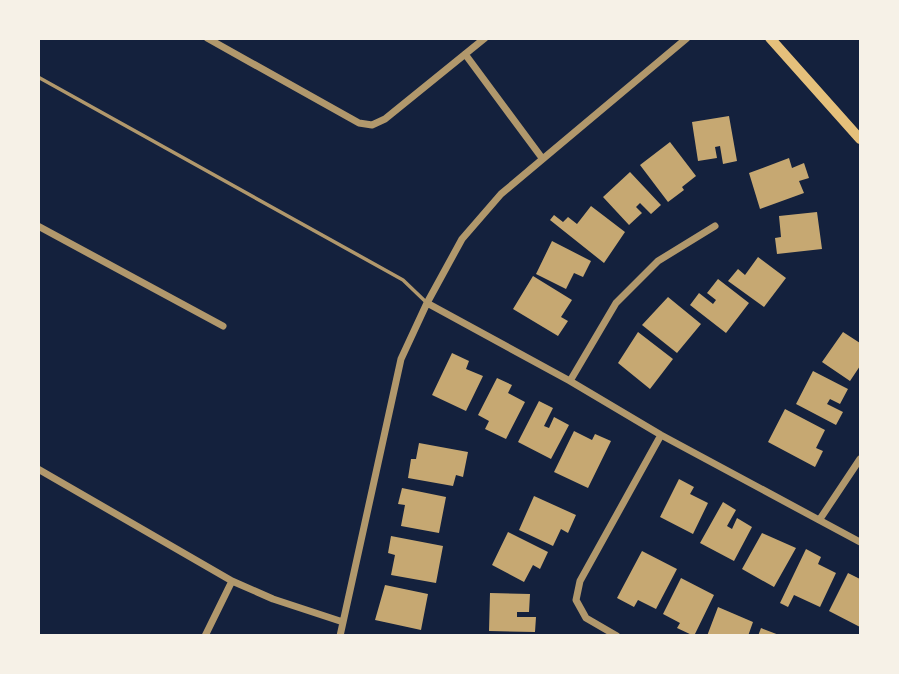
<svg xmlns="http://www.w3.org/2000/svg" width="899" height="674" font-family="'Work Sans',sans-serif">
<rect width="100%" height="100%" fill="#14213d"/>
<!-- building -->
<path fill="#c6a872" d="M729,116L737,161L723,164L720,146L715,147L717,158L698,161L692,122Z
M670,142L696,176L682,187L684,190L668,202L640,165Z
M789,158L792,168L804,163L809,178L799,181L804,193L760,209L749,173Z
M630,172L661,205L651,214L640,203L636,207L642,213L629,225L603,197Z
M591,206L625,232L604,263L550,220L554,215L563,222L568,217L577,224Z
M817,212L822,249L777,254L775,238L781,237L779,216Z
M552,241L591,261L583,277L574,273L566,289L536,274Z
M758,257L786,278L764,307L728,281L738,269L745,275Z
M533,276L572,300L561,317L568,321L558,336L513,309Z
M718,279L749,303L726,333L690,305L699,293L713,304L716,300L707,293Z
M668,297L701,324L677,353L642,325Z
M638,332L673,359L650,389L618,363Z
M843,332L860,343V366L850,381L822,362Z
M452,353L469,361L466,369L483,376L466,411L432,395Z
M813,371L848,389L840,404L830,399L827,404L843,412L836,425L796,404Z
M497,378L512,385L508,393L525,402L506,439L485,429L489,421L478,415Z
M539,401L553,408L544,426L549,428L554,417L569,425L551,459L518,442Z
M785,409L825,430L816,448L823,451L815,467L768,442Z
M574,431L592,440L595,434L611,441L588,488L554,472Z
M419,443L468,452L463,477L456,475L453,486L408,478L411,459H416Z
M679,479L694,487L690,494L708,503L693,534L660,517Z
M402,488L446,497L439,533L401,526L405,505L398,504Z
M534,496L576,515L568,533L561,529L553,546L519,530Z
M723,502L736,510L727,526L732,529L737,518L752,527L734,561L700,543Z
M508,532L548,552L540,569L533,565L524,582L492,565Z
M762,533L796,548L774,587L742,569Z
M391,536L443,546L436,583L391,575L395,555L388,553Z
M806,549L821,557L818,564L836,573L820,607L794,595L788,607L780,603Z
M642,551L677,569L656,609L638,600L634,607L617,598Z
M848,573L860,579V627L829,611Z
M681,578L714,595L694,636L677,628L680,623L663,614Z
M385,585L428,594L421,630L375,620Z
M490,593L530,594L529,612H517V617H536L535,632L489,631Z
M718,607L753,622L748,636H707Z
M761,628L779,635V636H758Z"/>
<g fill="none" stroke-linecap="round" stroke-linejoin="round">
<!-- service -->
<path stroke="#b1986c" stroke-width="3.5" d="M38,77L403,280L427,303"/>
<!-- minor -->
<path stroke="#b1986c" stroke-width="7" d="M207,38L359,123L372,125L385,119L485,38
M465,54L542,158
M38,226L223,326
M427,303L570,381L661,435L860,542
M570,381L616,303L658,261L715,226
M38,469L232,581L273,599L343,622
M820,519L860,459
M205,636L232,581
M340,636L401,359L427,303L462,239L501,194L687,38
M617,636L586,618L576,600L580,581L661,435"/>
<!-- secondary -->
<path stroke="#e5c07b" stroke-width="10" d="M770,38L860,139"/>
</g>
<!-- border -->
<rect width="899" height="674" fill="none" stroke="#f6f1e7" stroke-width="80"/>
</svg>
